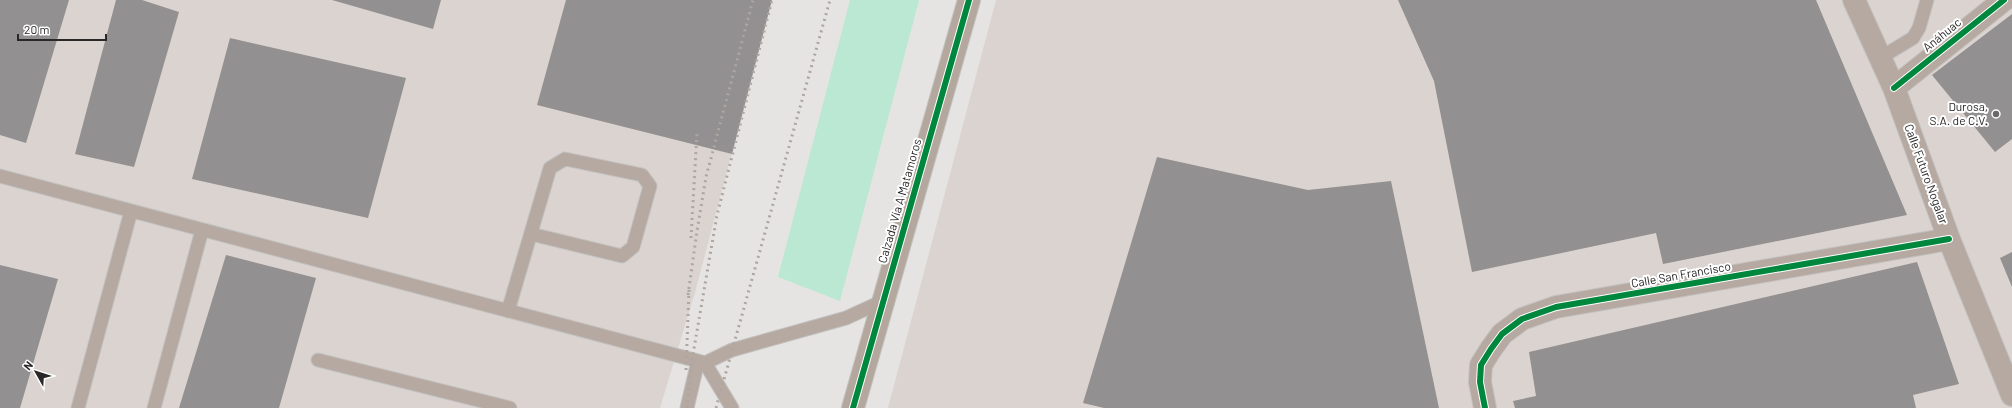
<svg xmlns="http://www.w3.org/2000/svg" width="2012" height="408" font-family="Barlow,sans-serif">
<rect width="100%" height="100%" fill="#e6e4e2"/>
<!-- built -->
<path fill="#dbd3cf" d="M0,0H772L696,289L660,408H0Z
M996,0H2012V408H888Z"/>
<!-- green -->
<path fill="#bae8d2" d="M850,0H919L840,301L778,277Z"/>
<!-- building -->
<path fill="#929090" d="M0,0H69L26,143L0,135Z
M116,0H142L179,12L134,167L75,154Z
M332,0H441L433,29Z
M566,0H772L732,154L537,105Z
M1398,0H1816L1907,215L1663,264L1656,233L1472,272L1434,81Z
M2012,14V139L1995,152L1932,75Z
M230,38L406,78L368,218L192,179Z
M1157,157L1308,190L1391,181L1439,408H1104L1083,403Z
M2012,252V287L2000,258Z
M226,255L316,278L279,408H179Z
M1917,262L1959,384L1913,395L1916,408H1515L1513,401L1536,396L1529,352Z
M0,265L58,279L20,408H0Z"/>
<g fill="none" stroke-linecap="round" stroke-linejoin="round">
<defs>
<path id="lane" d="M1880,58L1913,38L1919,28L1927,0
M0,176L698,361L705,363L732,408
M508,311L550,168L565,159L642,175L650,186L633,247L622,256L531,234
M318,360L510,408
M705,363L732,350L846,318L883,301
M78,408L131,211
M154,408L202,230
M687,408L698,361"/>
<path id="street" d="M1854,0L1894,88L1949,239L2012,395
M1894,88L2004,0
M1485,408L1480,382L1481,365L1491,349L1502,334L1522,319L1556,307L1949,239"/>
<path id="secondary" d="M853,408L969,0"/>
</defs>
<!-- lane casing -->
<use href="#lane" stroke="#c3c2c1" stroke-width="15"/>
<!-- street casing -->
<use href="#street" stroke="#c3c2c1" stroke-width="24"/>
<!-- secondary casing -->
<use href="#secondary" stroke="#c3c2c1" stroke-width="24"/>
<!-- lane -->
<use href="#lane" stroke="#b6a9a1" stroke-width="13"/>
<!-- street -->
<use href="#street" stroke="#b6a9a1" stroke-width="22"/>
<!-- secondary -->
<use href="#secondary" stroke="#b4a89e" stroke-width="22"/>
<!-- rail -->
<path stroke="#ada6a1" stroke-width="3" stroke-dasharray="2 4" stroke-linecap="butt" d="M691,238L697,133
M688,295L697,231L706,177L753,0
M686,370L689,290
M687,408L692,360L717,215L772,0
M716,408L830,0"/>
<defs>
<path id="cycleway" d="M1894,88L2004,0
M853,408L969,0
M1485,408L1480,382L1481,365L1491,349L1502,334L1522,319L1556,307L1949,239"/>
</defs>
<!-- cycleway casing -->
<use href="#cycleway" stroke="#fff" stroke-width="8"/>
<!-- cycleway -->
<use href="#cycleway" stroke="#00873e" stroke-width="6"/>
</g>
<!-- markers -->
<circle fill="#6b6968" stroke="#fff" stroke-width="1.5" cx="1996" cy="114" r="4"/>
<g text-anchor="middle" stroke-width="4" stroke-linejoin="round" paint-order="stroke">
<!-- street labels -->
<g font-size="12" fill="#292727" stroke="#fff">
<text transform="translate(1942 35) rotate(-39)" y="4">Anáhuac</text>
<text transform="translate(1926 174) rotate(70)" y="4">Calle Futuro Nogalar</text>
<text transform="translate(900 201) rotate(-74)" y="4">Calzada Vía A Matamoros</text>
<text transform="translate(1681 275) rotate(-10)" y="4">Calle San Francisco</text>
</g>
<!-- poi labels -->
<g font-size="12" fill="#292727" stroke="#fff" text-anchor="end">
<text x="1988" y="111">Durosa,<tspan x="1988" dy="14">S.A. de C.V.</tspan></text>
</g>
</g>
<!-- north arrow -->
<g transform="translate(36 372) rotate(309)" stroke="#ffffff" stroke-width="3" paint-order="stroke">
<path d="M0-3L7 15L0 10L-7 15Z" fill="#292727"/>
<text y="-6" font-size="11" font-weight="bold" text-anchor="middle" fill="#292727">N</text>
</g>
<!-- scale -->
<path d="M18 34v6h88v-6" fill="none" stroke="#292727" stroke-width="2"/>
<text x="24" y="34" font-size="12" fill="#292727" stroke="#ffffff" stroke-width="3" paint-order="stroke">20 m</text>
</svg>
